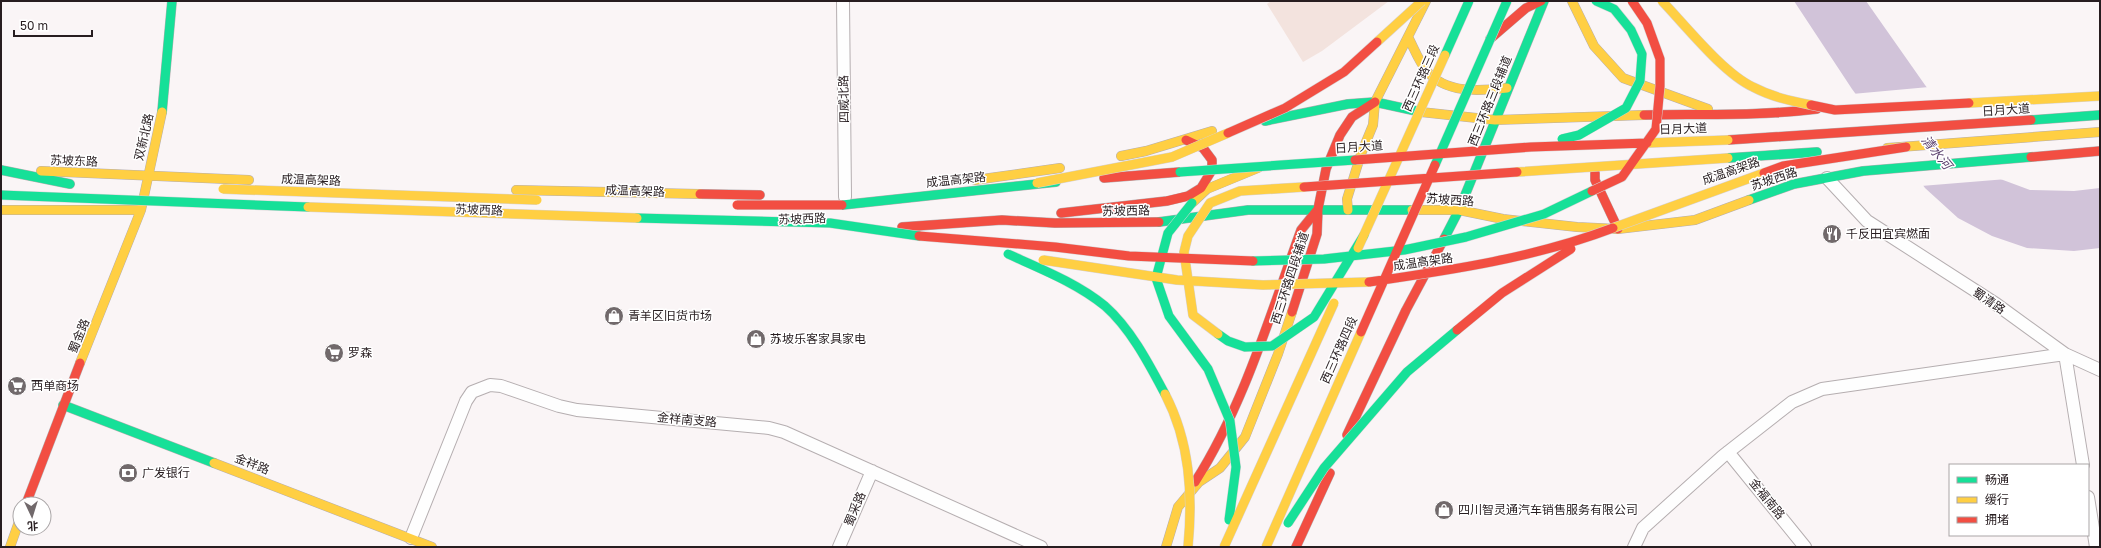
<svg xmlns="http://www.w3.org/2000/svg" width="2101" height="548" font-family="'Golos Text','Noto Sans SC',sans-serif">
<rect width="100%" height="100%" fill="#faf5f6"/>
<!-- green -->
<path fill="#f3e3de" d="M1271,1H1389L1322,51L1303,62L1267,4Z"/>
<!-- water -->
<path fill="#d1c3d9" d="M1794,1H1866L1925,85L1995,177L2030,190L2074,191L2100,188V248L2074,251L2027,248L1992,236L1958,218L1925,188L1852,89Z"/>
<!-- pier -->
<path fill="#faf5f6" d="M1929,87L1996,176L2007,179L1921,186L1852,94Z"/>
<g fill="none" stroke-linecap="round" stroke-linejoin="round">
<defs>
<path id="street" d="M843,1L845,197
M1827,178L1867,221L1996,304L2065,354L2083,465
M1728,452L1805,547
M2088,497L2096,547
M411,538L466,401L472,392L490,385L501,386L559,406L577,410L769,428L784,432L1041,547
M839,547L872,471
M1634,547L1643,528L1723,456L1792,402L1822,389L2065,354L2100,370"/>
<path id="fast" d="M162,112L172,1
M2031,120L2100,115
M1265,121L1348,104L1375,102L1421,112
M1728,158L1817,152
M1,170L70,184
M1749,200L1794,184L1863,171L2031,157
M842,205L1056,182
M1159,222L1248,210H1412
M1444,239L1459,210L1544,1
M63,405L214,463"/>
<path id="slow" d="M1572,1L1594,46L1623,78L1708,109
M1408,37C1414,48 1418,60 1426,70C1445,94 1479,91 1507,88
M1421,112L1495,120L1644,115
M1887,148L2100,132
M1121,156L1146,151L1212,131
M41,171L249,180
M975,180L1060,168
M516,190L700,194
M1192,203L1207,189L1258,168
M1,210H138
M1348,210L1347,199L1361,154L1373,125L1375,102L1426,1
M1412,210H1459L1503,219L1577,227L1618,229L1695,220L1749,200
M80,363L141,210L162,112
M214,463L432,547
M10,547L20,519
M1166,547L1178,507L1199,482L1220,468L1245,437L1278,354L1292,312"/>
<path id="jam" d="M1490,39L1526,8L1541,1
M1644,115C1701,114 1760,116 1817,109
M1728,140L2031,120
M2031,157L2100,151
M1595,173V180L1618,229
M1104,178L1180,172
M700,194L760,195
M1061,213L1167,201L1188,196L1201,188L1212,170V160L1203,148L1186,140
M902,227L1002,220L1055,223L1159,222
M1292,312L1317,234L1318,209L1326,169L1340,135L1352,117L1375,102
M1347,435L1406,310L1444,239
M1195,482C1244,405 1270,315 1301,230L1318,209
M26,504L80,363
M1296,547L1330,473"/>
</defs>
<!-- street casing -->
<use href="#street" stroke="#b5aeb0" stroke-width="14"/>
<!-- fast casing -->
<use href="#fast" stroke="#b5aeb0" stroke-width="10"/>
<!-- slow casing -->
<use href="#slow" stroke="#b5aeb0" stroke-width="10"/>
<!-- jam casing -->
<use href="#jam" stroke="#b5aeb0" stroke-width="10"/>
<!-- street -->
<use href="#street" stroke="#fefefe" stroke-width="12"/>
<!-- fast -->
<use href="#fast" stroke="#16e098" stroke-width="9"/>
<!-- slow -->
<use href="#slow" stroke="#ffcf43" stroke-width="9"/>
<!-- jam -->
<use href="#jam" stroke="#f24e42" stroke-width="9"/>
<defs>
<path id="fast-bridge" d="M1445,55L1469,1
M1562,139L1579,135L1626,108L1640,81L1642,54L1631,30L1614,9L1596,1
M1435,165L1507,1
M1180,172L1355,160
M1,195L308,207
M1192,203L1168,233L1156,278L1169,316L1208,369L1230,421L1236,467L1229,520
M637,218L830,223L919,236
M1008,254C1041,269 1077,283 1105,306C1131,329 1149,364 1165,394
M1253,261L1324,259L1404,250L1466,237L1544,214L1592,191
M1218,334L1228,341L1245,347L1272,346L1314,317L1364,235
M1288,523L1324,468L1407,372L1457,330"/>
<path id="slow-bridge" d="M1662,1C1686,26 1723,73 1753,87C1772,97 1791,101 1811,105
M1377,42L1422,1
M1969,103L2100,96
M1647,143L1728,140
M1517,172L1728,158
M1037,183L1172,157L1228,133
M223,189L537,200
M308,207L637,218
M1613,228L1764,173
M1358,248L1445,55
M1043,260L1177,280L1263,285L1369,282
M1218,334L1193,315L1184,252L1188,236L1210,203L1240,191L1304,187
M1165,394C1190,442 1193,494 1188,547
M1224,547L1334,303
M1266,547L1361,332"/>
<path id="jam-bridge" d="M1811,105L1835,110L1969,103
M1228,133L1285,108L1344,72L1377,42
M1355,160L1531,147L1647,143
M1764,173L1783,166L1906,147
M1304,187L1517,172
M1592,191L1622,177L1656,129L1660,86V59L1647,23L1632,1
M737,205H842
M919,236L1055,247L1129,256L1253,261
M1369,282C1451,270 1534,258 1613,228
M1457,330L1502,293L1571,249
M1361,332L1435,165"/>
</defs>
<!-- fast-bridge casing -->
<use href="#fast-bridge" stroke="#d6d2d4" stroke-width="10" stroke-linecap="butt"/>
<!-- slow-bridge casing -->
<use href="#slow-bridge" stroke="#d6d2d4" stroke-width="10" stroke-linecap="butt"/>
<!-- jam-bridge casing -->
<use href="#jam-bridge" stroke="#d6d2d4" stroke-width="10" stroke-linecap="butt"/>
<!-- fast-bridge -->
<use href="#fast-bridge" stroke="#16e098" stroke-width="9"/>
<!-- slow-bridge -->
<use href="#slow-bridge" stroke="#ffcf43" stroke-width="9"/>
<!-- jam-bridge -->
<use href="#jam-bridge" stroke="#f24e42" stroke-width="9"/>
</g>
<!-- icons -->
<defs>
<symbol id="restaurant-disc" viewBox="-11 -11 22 22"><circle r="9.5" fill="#71696b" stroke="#fff"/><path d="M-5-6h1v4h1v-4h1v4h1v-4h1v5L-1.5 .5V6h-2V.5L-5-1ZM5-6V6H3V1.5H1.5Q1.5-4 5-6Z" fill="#fff"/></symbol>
<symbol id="shop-disc" viewBox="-11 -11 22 22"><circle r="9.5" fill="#71696b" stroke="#fff"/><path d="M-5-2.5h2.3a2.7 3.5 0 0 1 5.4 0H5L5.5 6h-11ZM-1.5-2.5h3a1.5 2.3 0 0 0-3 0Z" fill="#fff"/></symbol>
<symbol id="supermarket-disc" viewBox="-11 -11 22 22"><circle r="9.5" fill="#71696b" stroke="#fff"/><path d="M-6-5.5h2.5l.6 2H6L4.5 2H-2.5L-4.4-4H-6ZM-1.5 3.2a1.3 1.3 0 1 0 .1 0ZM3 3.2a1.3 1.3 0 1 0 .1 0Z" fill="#fff"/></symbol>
<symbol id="bank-disc" viewBox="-11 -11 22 22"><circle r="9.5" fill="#71696b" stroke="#fff"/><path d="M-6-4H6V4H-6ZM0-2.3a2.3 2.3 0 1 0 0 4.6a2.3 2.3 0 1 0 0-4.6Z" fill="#fff"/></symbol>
</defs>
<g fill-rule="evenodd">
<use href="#restaurant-disc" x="1821" y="223" width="22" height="22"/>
<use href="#shop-disc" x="603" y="305" width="22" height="22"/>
<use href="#shop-disc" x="745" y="328" width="22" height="22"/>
<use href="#supermarket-disc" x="323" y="342" width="22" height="22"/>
<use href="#supermarket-disc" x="6" y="375" width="22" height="22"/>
<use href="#bank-disc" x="117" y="462" width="22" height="22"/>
<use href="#shop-disc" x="1433" y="499" width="22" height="22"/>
</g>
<g text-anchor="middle" stroke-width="3" stroke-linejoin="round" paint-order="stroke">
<!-- street labels -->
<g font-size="12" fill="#271d20" stroke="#fff">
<text transform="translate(1421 78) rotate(-66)" y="4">西三环路三段</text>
<text transform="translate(844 99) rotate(-91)" y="4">四威北路</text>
<text transform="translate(1490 101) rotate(-68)" y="4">西三环路三段辅道</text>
<text transform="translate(2006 110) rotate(-4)" y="4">日月大道</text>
<text transform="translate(1683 129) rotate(-2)" y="4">日月大道</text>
<text transform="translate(144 137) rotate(-77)" y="4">双新北路</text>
<text transform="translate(1359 147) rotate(-4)" y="4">日月大道</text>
<text transform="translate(74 161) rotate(2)" y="4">苏坡东路</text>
<text transform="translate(1731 171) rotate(-19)" y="4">成温高架路</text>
<text transform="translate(1774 179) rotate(-18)" y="4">苏坡西路</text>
<text transform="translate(311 180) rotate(2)" y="4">成温高架路</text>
<text transform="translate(956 180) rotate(-6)" y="4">成温高架路</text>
<text transform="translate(635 191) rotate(2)" y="4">成温高架路</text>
<text transform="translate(1450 200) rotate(4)" y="4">苏坡西路</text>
<text transform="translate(479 210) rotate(2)" y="4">苏坡西路</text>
<text transform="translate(1126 211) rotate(-1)" y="4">苏坡西路</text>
<text transform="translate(802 219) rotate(-2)" y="4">苏坡西路</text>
<text transform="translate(1423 262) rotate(-8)" y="4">成温高架路</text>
<text transform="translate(1290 278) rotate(-72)" y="4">西三环路四段辅道</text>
<text transform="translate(1989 301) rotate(34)" y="4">蜀清路</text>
<text transform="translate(79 336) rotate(-68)" y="4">蜀金路</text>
<text transform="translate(1339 350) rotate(-66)" y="4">西三环路四段</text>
<text transform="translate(687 420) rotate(5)" y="4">金祥南支路</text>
<text transform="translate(252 464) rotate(21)" y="4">金祥路</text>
<text transform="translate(1767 499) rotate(51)" y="4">金福南路</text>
<text transform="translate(855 509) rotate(-67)" y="4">蜀采路</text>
</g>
<!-- poi labels -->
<g font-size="12" fill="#271d20" stroke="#fff" text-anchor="start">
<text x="1846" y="238">千反田宜宾燃面</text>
<text x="628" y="320">青羊区旧货市场</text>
<text x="770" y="343">苏坡乐客家具家电</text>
<text x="348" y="357">罗森</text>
<text x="31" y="390">西单商场</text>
<text x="142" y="477">广发银行</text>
<text x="1458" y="514">四川智灵通汽车销售服务有限公司</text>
</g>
<!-- water labels -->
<g font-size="13" font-style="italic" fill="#5e436f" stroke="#fff">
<text transform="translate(1937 152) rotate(51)" y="5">清水河</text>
</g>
</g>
<!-- border -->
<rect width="2101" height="548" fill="none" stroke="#271d20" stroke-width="4"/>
<!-- legend -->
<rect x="1949" y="464" width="140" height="72" fill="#ffffff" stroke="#a9a5a6"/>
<rect x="1957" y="477" width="20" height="6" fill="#16e098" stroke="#a9a5a6"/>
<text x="1985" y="484" font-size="12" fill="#271d20">畅通</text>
<rect x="1957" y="497" width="20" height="6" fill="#ffcf43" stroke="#a9a5a6"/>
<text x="1985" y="504" font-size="12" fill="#271d20">缓行</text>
<rect x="1957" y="517" width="20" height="6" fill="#f24e42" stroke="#a9a5a6"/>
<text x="1985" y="524" font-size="12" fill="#271d20">拥堵</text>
<!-- north arrow -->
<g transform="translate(32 516) rotate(176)"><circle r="19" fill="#ffffff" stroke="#a9a5a6"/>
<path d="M0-3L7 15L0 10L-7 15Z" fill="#71696b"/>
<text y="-6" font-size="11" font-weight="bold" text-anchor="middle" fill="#271d20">北</text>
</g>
<!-- scale -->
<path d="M14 30v6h78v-6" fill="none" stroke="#271d20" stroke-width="2"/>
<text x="20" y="30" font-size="12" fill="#271d20" stroke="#ffffff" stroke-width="3" paint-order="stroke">50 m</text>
</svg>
